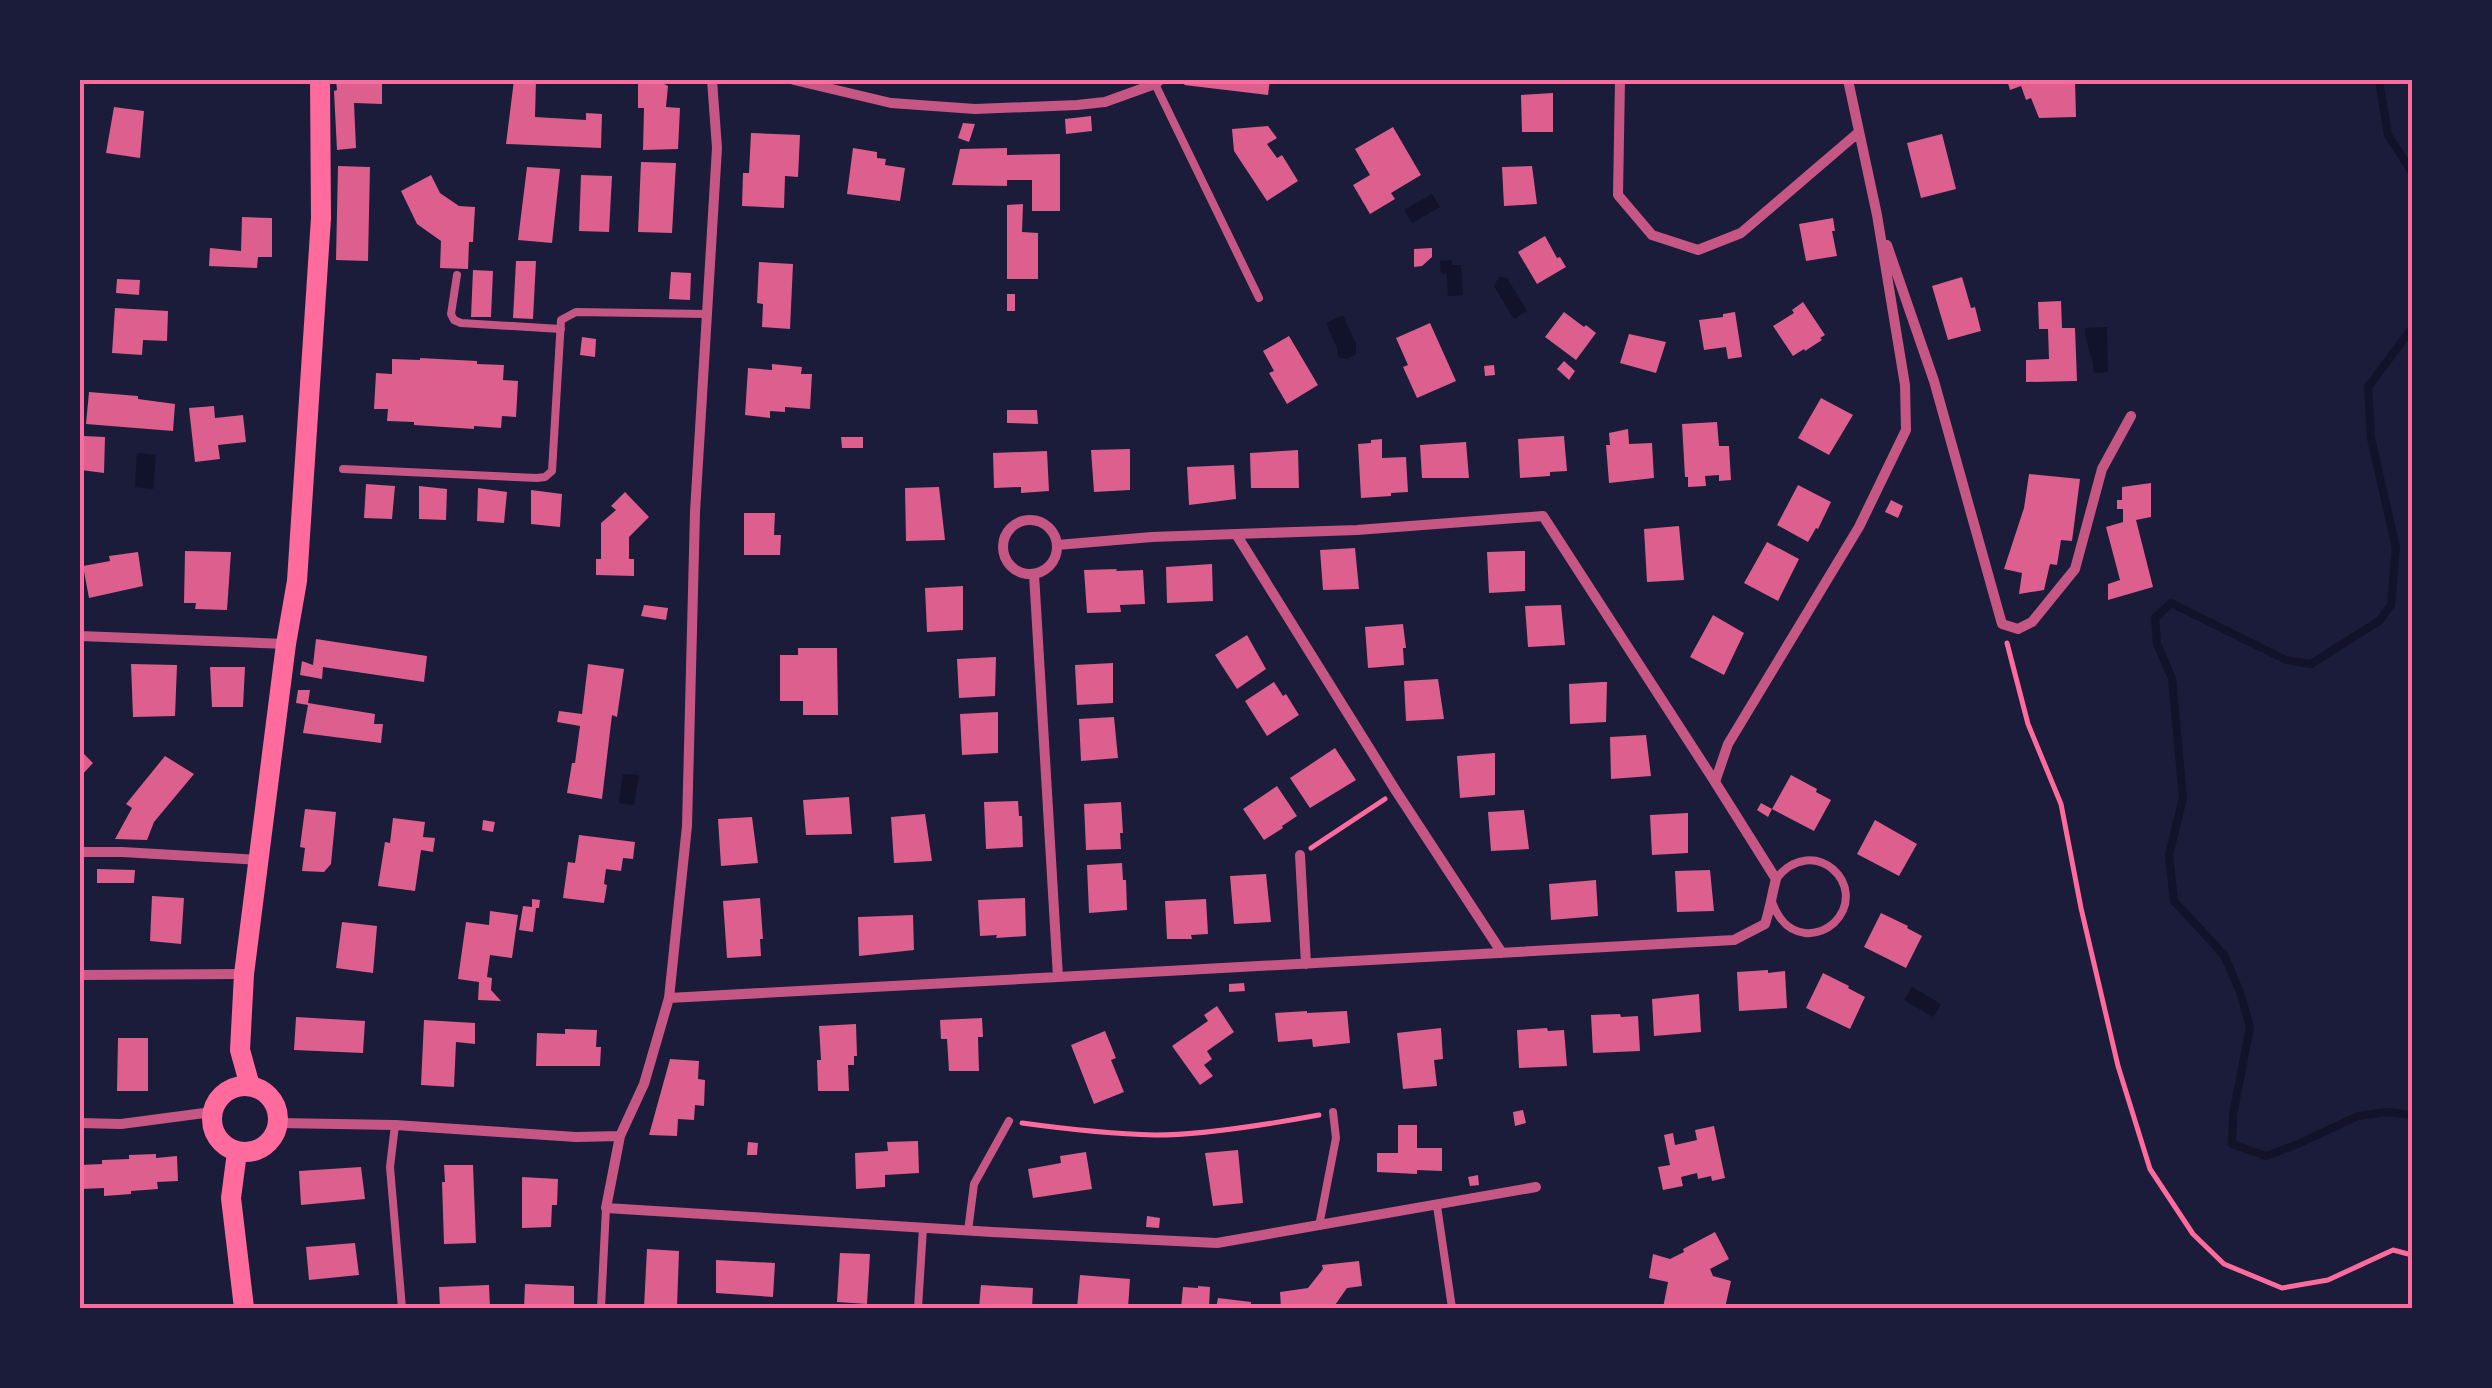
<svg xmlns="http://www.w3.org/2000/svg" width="2492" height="1388" font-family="'IBM Plex Sans',sans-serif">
<rect width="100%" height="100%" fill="#1b1b3a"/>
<!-- water -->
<path fill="#12122b" d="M1432,194L1440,207L1412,223L1404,210Z
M1452,260V265H1461L1463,295L1448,296L1447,274H1441L1440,261Z
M1499,277L1507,278L1527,311L1514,319L1494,286Z
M1343,315L1356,344V354L1347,359L1338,357L1337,348L1326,323Z
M2107,327L2108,372L2094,373C2093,356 2085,344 2085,328Z
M137,453L156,455L153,489L135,487Z
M623,774L639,775L634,805L619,803Z
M1912,987L1941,1004L1933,1017L1904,1000Z"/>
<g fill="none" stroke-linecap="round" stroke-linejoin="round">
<!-- stream -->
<path stroke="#12122b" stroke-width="8" d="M2379,80L2388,135L2412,172
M2412,328L2368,387L2371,438L2396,548L2391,605L2379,621L2311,664L2286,660L2171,603L2155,618L2157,644L2172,678L2183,798L2169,855L2174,901L2224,955L2240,992L2250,1027L2233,1115L2232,1144L2266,1156L2298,1144L2358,1116L2387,1112L2412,1115"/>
</g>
<!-- building -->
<path fill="#dd5f8e" d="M336,80H382V104L354,103L356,148L337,150L334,91L337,90Z
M514,80H536L535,117L586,120V113L602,114L601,148L506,144Z
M638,80H657L668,86L666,107L680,108L678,149L643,150L644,108H638Z
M1188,80H1270L1268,95L1184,85Z
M2007,80H2075L2076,117L2039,118L2031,98L2026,100L2021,86L2010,90Z
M1553,93V132H1522L1521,95Z
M114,107L144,111L140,158L106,153Z
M1091,116L1092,131L1066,134L1065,119Z
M963,123L975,124L969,142L958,138Z
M1268,126L1277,138L1267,144L1277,158L1282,155L1298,181L1267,201L1234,151L1232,129Z
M1393,127L1421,175L1391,193L1395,199L1370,214L1353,185L1370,175L1355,149Z
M751,133L800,135L798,177L785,176L784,208L742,206L743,173H749Z
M1942,134L1956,189L1921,198L1907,143Z
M853,148L877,152V158L886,159L885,165L905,168L900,201L847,194Z
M1007,148V155L1060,154V211H1032V180H1007V186L952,185L960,149Z
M641,162L676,163L672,233L638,232Z
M338,166L370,167L368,261L336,260Z
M1532,166L1537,204L1504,206L1502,167Z
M527,167L560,169L552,243L518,240Z
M431,175L440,193L459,206L475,207L473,242H469L468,269L440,268L441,241L417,224L401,191Z
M581,175L612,176L609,232L579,231Z
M1023,204L1022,232L1038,233V279H1007V205Z
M242,217L272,218V257H258L257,268L209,266L210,248L241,251Z
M1833,218L1835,231H1832L1837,256L1806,261L1799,224Z
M1545,236L1557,258L1560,257L1566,267L1537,284L1518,252Z
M1432,248V257L1422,266L1414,267V249Z
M516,261H536L533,319L513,318Z
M759,262L793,264L790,329L762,327L763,304L757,303Z
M473,270L493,271L491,317H471Z
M671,272L691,273L690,300L669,299Z
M1962,277L1971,308L1975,307L1981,331L1948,340L1932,286Z
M117,279L140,280L139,295L116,293Z
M1007,294H1015V311H1007Z
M2061,301L2062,328H2075L2077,381L2026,382V360L2049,359L2048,329H2039L2038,302Z
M1803,302L1825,335L1820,338L1822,340L1805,351L1804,349L1793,356L1773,326L1794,313L1792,310Z
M115,308L168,311L167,341L143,340L142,355L112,353Z
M1564,312L1584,327L1586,325L1596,333L1576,360L1545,337Z
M1735,312L1742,357L1728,359L1726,347L1704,350L1699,320L1723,317V314Z
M1430,323L1456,381L1417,398L1403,367L1408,365L1396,338Z
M1629,334L1666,342L1656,373L1620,363Z
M1289,336L1318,385L1287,404L1269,373L1274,371L1263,351Z
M582,337L596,339L595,357L580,355Z
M420,358L477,361V364L504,365L503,380L518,381L516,417L502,416L501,428L474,426V429L414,425V422L387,421L388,409H374L376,373L392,374V359L420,360Z
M1564,361L1575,371L1569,380L1557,369Z
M772,364L802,367L801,374H812L810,409L785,407V412L770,411V418L745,415L748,368L772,370Z
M1494,365L1495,375L1485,376L1484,366Z
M89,392L138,396V399L175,404L173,431L86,424Z
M1821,398L1853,415L1829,455L1798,438Z
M214,406L215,418L243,415L246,442L218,445L220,459L195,462L189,408Z
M1007,410H1037L1038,424L1007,423Z
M1717,422L1719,446H1729L1731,480L1719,481V475L1705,476L1706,486L1688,487V477H1685L1682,424Z
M1628,429L1629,444L1652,443L1654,478L1609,483L1606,445H1610L1609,433Z
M84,436L105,437L104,473L81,470Z
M1564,436L1567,471L1550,472V476L1520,478L1518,439Z
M841,437H863V448H842Z
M1382,439V458L1406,457L1408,492L1391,493V496L1361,498L1358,444L1371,443V440Z
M1466,442L1469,478H1422L1420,445Z
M1130,449V490L1094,492L1091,450Z
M1298,450L1299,488H1251L1250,453Z
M1047,451L1049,491L1021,493V487L994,488L993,453Z
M1234,465L1236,499L1189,505L1187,467Z
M2029,474L2080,479L2072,541L2061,540L2057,565L2050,564L2044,590L2019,594L2022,573L2004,569L2024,508Z
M2151,483V517L2136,520L2153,587L2108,600V584L2120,580L2106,527L2123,522V509H2117V500H2122V487Z
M366,484L395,486L392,519L364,518Z
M1798,485L1831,502L1818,529L1816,528L1808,542L1777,525Z
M419,486L447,489L446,520L419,519Z
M939,487L945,540L906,541L905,488Z
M478,488L507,492L504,523L477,521Z
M531,490L562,494L560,527L531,524Z
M625,492L649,517L629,537V559H634V576L596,575V559H601V523L616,510L611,506Z
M1891,500L1903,506L1898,518L1885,512Z
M744,513H775L774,535H781L780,555H744Z
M1679,526L1684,580L1647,582L1644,529Z
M1767,542L1799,559L1778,601L1744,583Z
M1355,548L1359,589L1323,590L1320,550Z
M185,551L231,552L227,610L195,609L196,603H184Z
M1519,551H1525V591L1489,593L1487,552Z
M138,552L143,586L89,598L83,566L110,561L109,556Z
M1212,564L1213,601L1167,603L1166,567Z
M1117,569L1116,571L1143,570L1145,604L1120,605L1121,612L1087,613L1084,570Z
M963,586V630L927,632L925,588Z
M644,605L668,608L666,620L641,616Z
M1561,605L1565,645L1528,647L1525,606Z
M1713,615L1744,633L1724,675L1690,657Z
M1403,624L1406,648H1403L1404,665L1368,668L1365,627Z
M1247,635L1266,669L1237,689L1215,655Z
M316,639L427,656L424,682L323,667L322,679L300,675L302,661L313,665Z
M798,648H837L838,715H803V701H780V655H798Z
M996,657L995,696L959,698L957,659Z
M1113,663V703L1077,705L1075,665Z
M131,664L177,665L175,716L133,717Z
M588,664L624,669L617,717L612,715L602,799L567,793L572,763H575L580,726L557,722L559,711L582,714Z
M210,667H245L243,707H212Z
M1438,679L1444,719L1406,721L1404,681Z
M1274,682L1283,696L1286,694L1299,715L1267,736L1245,701Z
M1602,682H1607L1606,722L1570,724L1569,684Z
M298,690H310L308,703L375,714L374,724H383L381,743L303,733L308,705L296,703Z
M998,712V753L962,755L960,714Z
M1114,717L1118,758L1081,761L1079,719Z
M1646,735L1651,776L1611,779L1610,737Z
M1335,748L1356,780L1310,808L1290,778Z
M80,750L93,763L80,777Z
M1495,753V795L1460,798L1457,756Z
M165,756L194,774L154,822L147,840L115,839L132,808L126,804Z
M1791,775L1817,789L1816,792L1831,800L1814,831L1772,809Z
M1277,786L1297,816L1282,826L1283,828L1264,840L1243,809Z
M849,797L852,834L806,835L803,800Z
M1018,801L1019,816H1022L1023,847L986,849L984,802Z
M1121,802L1123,833H1120L1121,849L1086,850L1084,804Z
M1761,803L1772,809L1768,817L1757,810Z
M305,809L336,812L331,864L324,872L302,871L305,848L300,847Z
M1524,810L1529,849L1491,851L1488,812Z
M1688,813V853L1652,855L1650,815Z
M925,814L932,861L894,863L891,817Z
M752,817L758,863L721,866L718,819Z
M393,818L425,822L423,837L435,838L433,852L421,850L415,891L378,886L385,842L390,843Z
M483,820L495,822L493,832L482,830Z
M1875,820L1917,844L1899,876L1857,854Z
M579,835L635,842L633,859L623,858L621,871L606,869L604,884L607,885L604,903L563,898L568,862L575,863Z
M1122,863L1123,880H1126L1127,910L1089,913L1087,865Z
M97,869L135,870L134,883H97Z
M1710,870L1714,911L1677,912L1675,871Z
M1266,874L1271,922L1234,924L1230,876Z
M1596,880L1598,916L1551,920L1549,884Z
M152,896L184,898L181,944L150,941Z
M760,898L763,939H760L761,956L727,958L723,901Z
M1025,898L1026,936L996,938L997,935L980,936L978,900Z
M532,899L540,900L539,908H536L533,932L519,930L523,906L532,907Z
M1206,899L1208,934L1191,935L1192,939H1167L1165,901Z
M490,911L518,915L512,958L490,955L487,977L492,978L491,990L501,1001L478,1000L479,982L458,979L466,922L489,925Z
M1881,913L1908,926L1907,928L1922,936L1906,968L1864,947Z
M913,915L914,950L859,956L858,917Z
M342,922L377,926L373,973L336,968Z
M1768,970V973L1785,971L1787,1008L1739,1011L1737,972Z
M1823,973L1849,986L1848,988L1865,997L1850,1029L1806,1008Z
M1244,983L1245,991L1229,992V984Z
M1699,994L1701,1032L1654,1036L1652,999Z
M1217,1006L1234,1032L1207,1051L1212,1059L1204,1065L1213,1076L1200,1085L1172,1046L1208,1021L1204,1015Z
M1307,1011V1013L1347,1011L1350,1043L1313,1047L1312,1039L1278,1042L1275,1013Z
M1620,1014L1621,1017L1638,1016L1640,1051L1593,1053L1591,1015Z
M296,1017L365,1021L363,1053L294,1050Z
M982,1018L983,1037H978L979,1071H949L947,1039H941L940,1020Z
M424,1020L475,1023V1044L456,1042L454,1087L421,1085Z
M856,1024L857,1056H854V1065H848L849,1091H818L817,1060H821L819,1026Z
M1441,1028L1443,1059L1434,1060L1437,1086L1403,1089L1397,1033Z
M1547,1028L1548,1031L1564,1030L1567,1066L1519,1068L1517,1030Z
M565,1029L597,1030L596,1047H601L600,1066H536L537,1033L565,1034Z
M1105,1031L1116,1058L1111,1060L1124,1092L1094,1104L1071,1045Z
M118,1038H148V1091H117Z
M670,1059L699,1061L698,1079L705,1080L704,1106L695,1105L694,1120L678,1119L677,1136L649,1135Z
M1523,1110L1526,1123L1515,1126L1513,1112Z
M1398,1125H1417V1148H1442V1171L1417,1170V1174L1377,1172V1153H1398Z
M1714,1126L1725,1178L1712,1181L1711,1176L1698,1179L1697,1173L1681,1177L1683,1186L1663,1190L1658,1167L1670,1165L1664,1135L1673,1133L1675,1145L1697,1140L1695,1130Z
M918,1141L919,1173L885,1175V1187L856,1189L855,1153L888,1151L887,1142Z
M748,1142L758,1143L757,1155H747Z
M1238,1150L1243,1203L1213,1206L1205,1153Z
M1086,1152L1092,1189L1033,1198L1028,1169L1061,1163L1060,1156Z
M156,1154V1158L177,1156L178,1181L157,1182L158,1189L131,1191V1194L104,1196V1188L82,1189L81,1165L102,1164V1160L129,1159V1155Z
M444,1165H473L476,1243L444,1244L442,1182H445Z
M361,1167L365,1199L301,1205L299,1171Z
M1478,1175L1479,1185L1470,1186L1468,1177Z
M522,1177L558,1179L557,1205H552L551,1227L522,1228Z
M1147,1216L1160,1218L1159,1228L1146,1227Z
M1715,1232L1729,1259L1710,1269L1713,1276L1731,1281L1725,1308H1663L1668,1282L1649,1278L1653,1254L1670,1259L1684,1252L1683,1249Z
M355,1243L359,1275L309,1280L306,1247Z
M647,1249L679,1251L677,1308H644Z
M840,1253L870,1254L867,1304L837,1302Z
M716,1260L775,1263L773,1297L716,1293Z
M1359,1261L1362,1286L1347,1288L1333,1308H1281L1280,1292L1308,1288L1323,1269L1322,1265Z
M1080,1275L1130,1279L1128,1308H1077Z
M525,1284L574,1286V1308H524Z
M489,1285L490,1308H440L439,1287Z
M981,1285L1033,1288L1032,1308H979Z
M1198,1286L1210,1287L1209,1308H1181L1183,1287L1198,1288Z
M1218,1298L1251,1302V1308H1216Z"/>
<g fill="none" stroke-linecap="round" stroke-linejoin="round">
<!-- path -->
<path stroke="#ff6b9d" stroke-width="5" d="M2007,643L2028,724L2061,804L2081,908L2118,1066L2150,1169L2193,1234L2224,1264L2282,1288L2328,1280L2393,1250L2412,1255
M1311,848L1385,799
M1022,1123C1066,1129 1111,1134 1155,1135C1205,1135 1270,1124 1319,1115"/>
<!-- service -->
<path stroke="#c65784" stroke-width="8" d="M1155,84L1259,298
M457,275L451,314L454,320L461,323L561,329
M343,469L537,478L545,477L552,471L561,320L576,312L707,314
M1772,902C1778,918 1787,931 1805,933C1816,934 1826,930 1834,923C1871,886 1813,831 1776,879
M395,1125L390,1167L402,1308
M1437,1206L1452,1308
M1319,1226L1336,1138L1333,1112
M968,1231L974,1184L1009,1121
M601,1308L606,1208
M918,1308L923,1228"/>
<!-- minor -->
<path stroke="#c65784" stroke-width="10" d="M794,80L891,103L975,109L1077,105L1105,102L1155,84L1160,80
M1620,80L1618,195L1652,235L1698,250L1741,233L1859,132
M1887,245L1934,381L2002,624L2018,629L2032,622L2075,569L2102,469L2131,416
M1003 547a27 27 0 1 1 54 0a27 27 0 1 1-54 0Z
M1236,534L1357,530L1543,516L1715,782
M1057,545L1152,537L1236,534L1396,791L1502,953
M1034,574L1058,977L1734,940L1765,924C1770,909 1772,894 1776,879L1715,782L1728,744L1859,527L1906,430L1905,385L1877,215L1848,80
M80,636L286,644
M80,852H122L259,860
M1300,855L1306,964
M80,975L244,974
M669,998L1058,977
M80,1123L121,1124L212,1112
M278,1123L395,1125L576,1137L620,1136L644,1084L669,998L687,826L695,512L717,148L712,80
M620,1136L606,1208L992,1232L1217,1243L1536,1187"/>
<!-- secondary -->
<path stroke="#ff6b9d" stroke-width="20" d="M212 1119a33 33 0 1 1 66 0a33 33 0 1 1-66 0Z
M250,1086L240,1050L244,974L286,644L297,581L321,218L320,80
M237,1152L231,1198L244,1308"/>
</g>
<!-- border -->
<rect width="2492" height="1388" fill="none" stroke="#1b1b3a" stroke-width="165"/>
<rect x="82" y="82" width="2328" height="1224" fill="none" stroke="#ff6b9d" stroke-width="4"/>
</svg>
